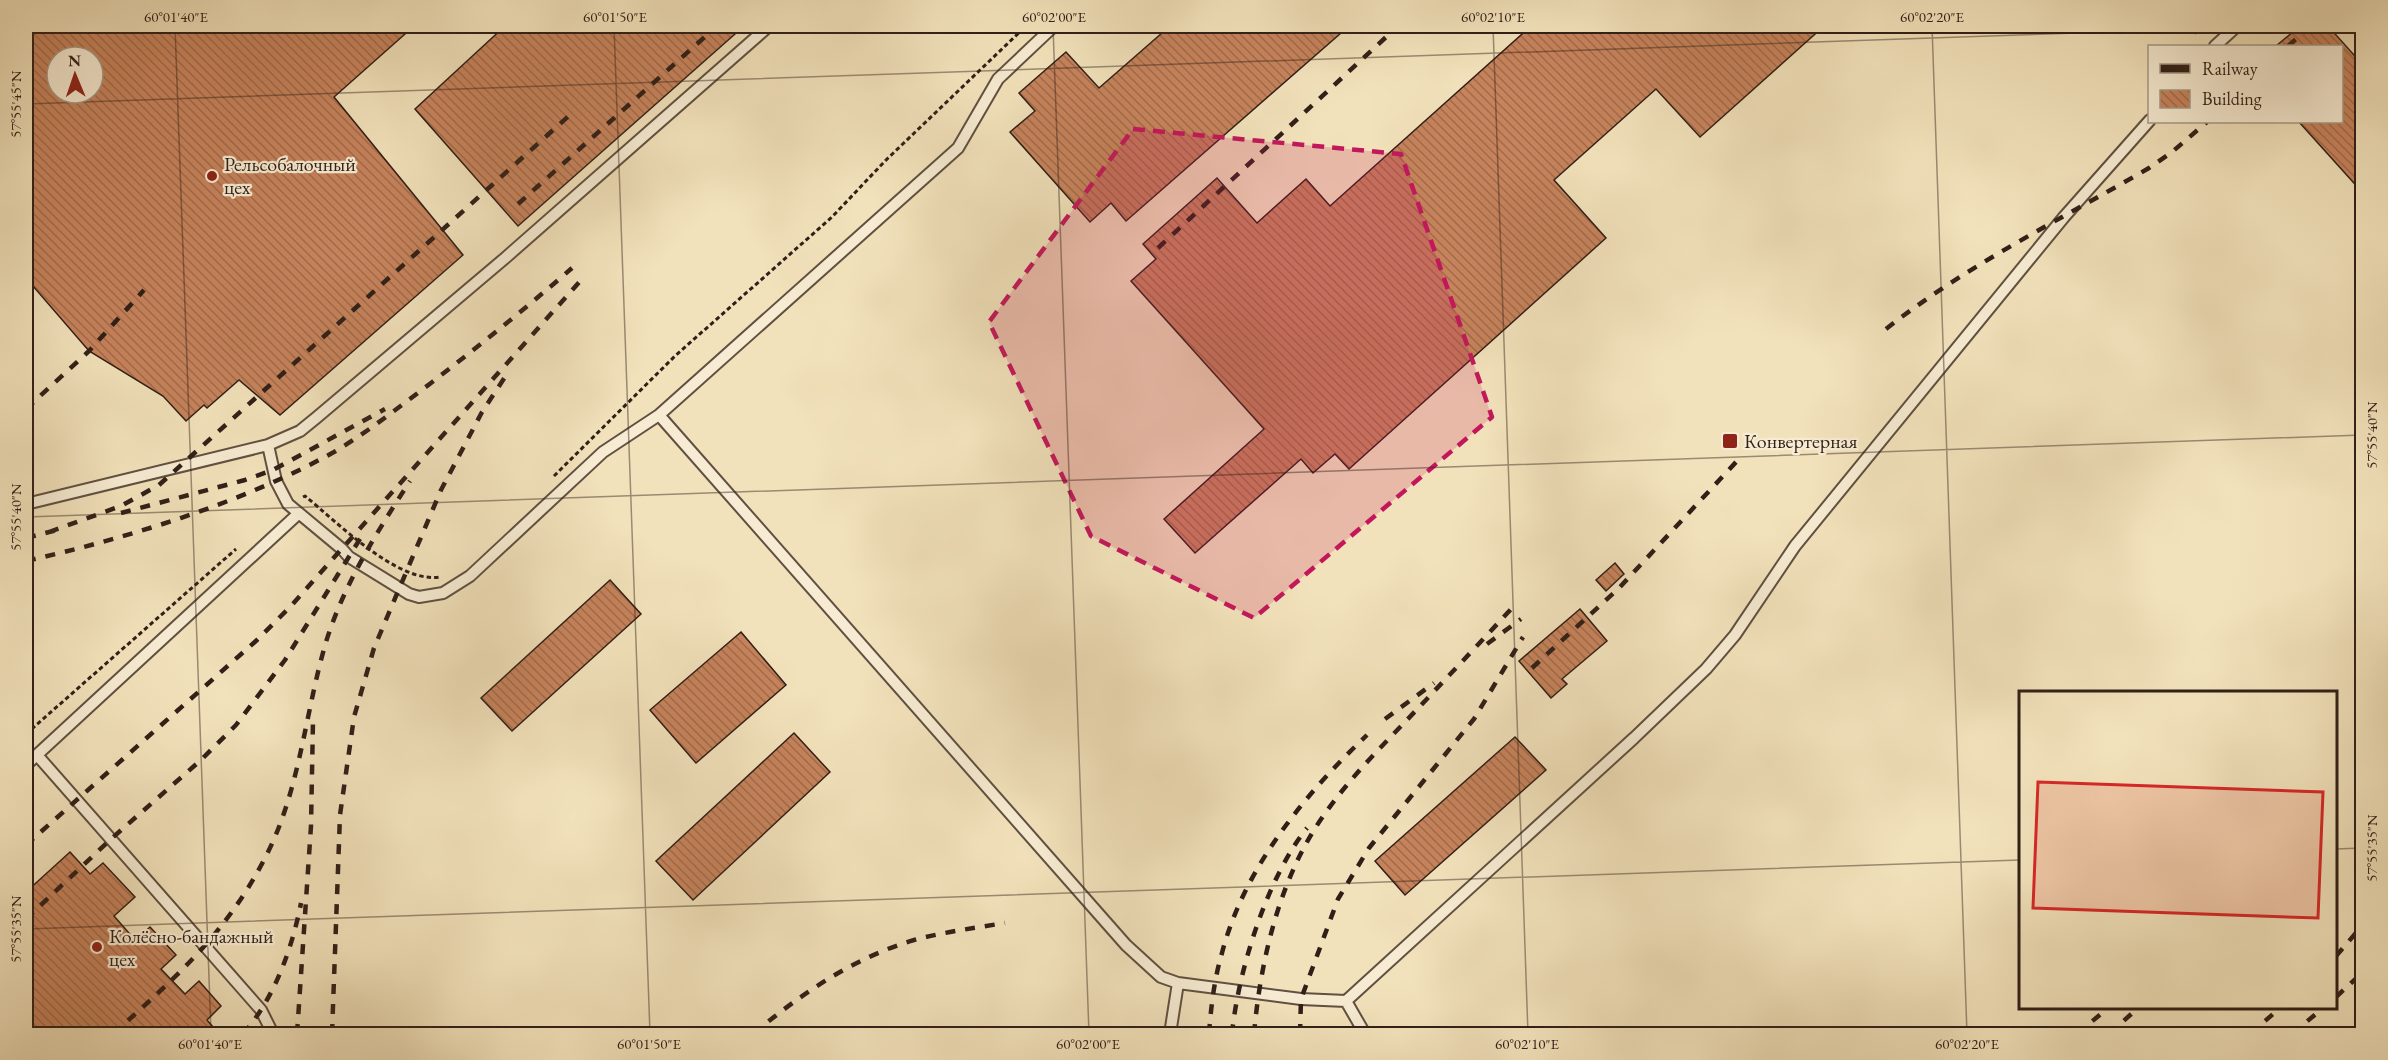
<svg xmlns="http://www.w3.org/2000/svg" width="2388" height="1060" font-family="'EB Garamond',serif">
<defs>
<pattern id="building-back-hatch" width="6" height="6" patternUnits="userSpaceOnUse" patternTransform="scale(1.5)"><rect width="6" height="6" fill="#c7835c"/><path d="M-1 5l2 2M0 0l6 6M5-1l2 2" fill="none" stroke="#a26b4b"/></pattern>
</defs>
<rect width="100%" height="100%" fill="#f2e2bb"/>
<filter id="stains"><feTurbulence type="fractalNoise" baseFrequency=".00333" numOctaves="4"/><feColorMatrix values="0 0 0 0 .2 0 0 0 0 .09 0 0 0 0 .02 0 0 0 .5 -.17"/></filter>
<radialGradient id="worn" r=".72"><stop offset=".6" stop-color="#630" stop-opacity="0"/><stop offset="1" stop-color="#630" stop-opacity=".3"/></radialGradient>
<!-- building -->
<path fill="url(#building-back-hatch)" stroke="#301f18" stroke-width="1.5" fill-rule="evenodd" d="M26,26H414L334,97L463,255L280,415L239,380L207,408L204,405L186,421L163,396L89,351L33,286L26,292ZM57,57H93V93H57Z
M505,26H744L518,226L415,109Z
M1170,26H1349L1126,221L1111,203L1090,222L1010,132L1035,111L1019,93L1066,52L1099,88Z
M1531,26H1824L1700,137L1656,89L1554,180L1606,238L1349,469L1335,454L1313,473L1301,459L1195,553L1164,519L1264,429L1131,281L1156,259L1143,244L1217,178L1257,223L1306,179L1330,206Z
M2300,26H2328L2362,64V192L2299,122H2342V46H2276Z
M1615,563L1624,574L1606,591L1596,580Z
M610,580L641,614L512,731L481,698Z
M1580,609L1607,641L1562,679L1567,684L1551,698L1519,661Z
M741,632L786,685L696,763L650,710Z
M794,733L830,772L693,900L656,861Z
M1515,737L1546,770L1405,895L1375,861Z
M70,852L90,874L103,863L135,897L114,916L135,940L150,927L176,955L161,969L185,994L199,981L221,1006L207,1020L220,1035H26V892Z"/>
<g fill="none" stroke-linecap="round" stroke-linejoin="round">
<defs>
<path id="service" d="M2215,46L2237,26
M659,415L1126,945L1161,977L1178,983
M268,445L300,431L316,418L504,259L769,26
M26,504L268,445L276,481L288,504L342,549L349,557L409,594L419,597L443,593L470,576L603,452L659,415L958,148L998,79L1054,26
M37,755L261,1010L273,1034
M26,765L298,514
M1346,1001L1365,1034
M1170,1034L1178,983L1301,999L1346,1001L1634,738L1706,669L1735,635L1795,546L2064,217L2150,120"/>
</defs>
<!-- service casing -->
<use href="#service" stroke="#605041" stroke-width="14"/>
<!-- path -->
<path stroke="#301f18" stroke-width="3" stroke-dasharray="4.5 3" stroke-linecap="butt" d="M554,476L675,356L832,217L885,161L1026,26
M303,497L305,496C337,522 398,584 440,577
M26,734L236,549"/>
<!-- service -->
<use href="#service" stroke="#f7ecd3" stroke-width="10"/>
<!-- rail -->
<path stroke="#301f18" stroke-width="4.5" stroke-dasharray="10 10" stroke-linecap="butt" d="M2194,33L2201,26
M2288,46L2311,26
M518,204L717,26
M1158,248L1398,26
M1886,329C1967,265 2060,220 2149,168L2172,152L2207,122
M26,409L89,351L144,290
M121,513L245,480L273,470L385,409
M49,532L121,506L159,485L572,113
M26,538L57,530
M26,561C128,538 242,503 334,452C368,432 399,407 431,383C480,345 525,309 572,268
M1487,644L1521,619
M1532,668L1619,588L1737,461
M1385,719L1434,683
M26,845L257,640L290,607L582,279
M26,919L111,839L201,760L236,725L285,660L363,534
M2336,956L2362,926
M2336,997L2362,973
M113,1034C175,978 227,933 266,856C300,790 305,713 326,642C344,584 377,532 410,481
M243,1034C274,999 292,949 301,903
M297,1034L311,826L313,720
M332,1034L340,815L354,717L374,648L441,490L482,412L507,374
M753,1034C801,994 853,958 914,940C944,932 974,928 1005,923
M1209,1034C1211,1007 1214,980 1222,953C1244,868 1305,794 1367,735
M1232,1034C1238,971 1267,878 1307,828
M1254,1034C1260,965 1277,890 1314,830C1339,790 1373,755 1406,721C1441,684 1477,646 1512,608
M1300,1034L1301,999L1338,899L1369,848L1474,719L1523,637
M2077,1034L2108,1008
M2109,1034L2138,1008
M2250,1034L2280,1008
M2292,1034L2323,1008"/>
</g>
<!-- marked area -->
<path fill="#c2185b" fill-opacity="0.2" stroke="#c2185b" stroke-width="4.5" stroke-dasharray="12 8" stroke-linejoin="round" d="M1133,129L1401,154L1492,417L1254,618L1091,536L989,322Z"/>
<!-- ticks -->
<path fill="none" stroke="#301f18" stroke-width="1.5" stroke-opacity="0.45" d="M175,26L211,1034M614,26L650,1034M1053,26L1089,1034M1493,26L1528,1034M1932,26L1967,1034M26,104L2279,26M26,517L2362,435M2336,849L2362,848M26,929L2020,860"/>
<!-- markers -->
<g fill="#8f2418" stroke="#f7ecd3" stroke-width="2">
<circle cx="212" cy="176" r="6"/>
<rect x="1722" y="433" width="16" height="16" rx="3"/>
<circle cx="97" cy="947" r="6"/>
</g>
<g text-anchor="middle" stroke-width="4.5" stroke-linejoin="round" paint-order="stroke">
<!-- poi labels -->
<g font-size="20" fill="#301f18" stroke="#f7ecd3" text-anchor="start">
<text x="224" y="171">Рельсобалочный<tspan x="224" dy="23">цех</tspan></text>
<text x="1744" y="448">Конвертерная</text>
<text x="109" y="943">Колёсно-бандажный<tspan x="109" dy="23">цех</tspan></text>
</g>
</g>
<!-- overview -->
<g transform="translate(2019 691)">
<rect width="318" height="318" fill="#f2e2bb"/>
<path fill="#d62828" fill-opacity="0.15" stroke="#d62828" stroke-width="3" d="M19,91L304,101L299,227L14,217Z"/>
<rect width="318" height="318" fill="none" stroke="#301f18" stroke-width="3"/>
</g>
<!-- margin -->
<rect width="2388" height="1060" fill="none" stroke="#f2e2bb" stroke-width="66"/>
<!-- legend -->
<rect x="2148" y="45" width="195" height="78" fill="#f7ecd3" stroke="#a79a88" stroke-width="1.5"/>
<rect x="2160" y="64" width="30" height="9" fill="#301f18" stroke="#a79a88" stroke-width="1.5"/>
<text x="2202" y="75" font-size="18" fill="#301f18">Railway</text>
<rect x="2160" y="90" width="30" height="18" fill="url(#building-back-hatch)" stroke="#a79a88" stroke-width="1.5"/>
<text x="2202" y="105" font-size="18" fill="#301f18">Building</text>
<!-- north arrow -->
<g transform="translate(75 75) rotate(358)"><circle r="28" fill="#f7ecd3" stroke="#a79a88" stroke-width="1.5"/>
<path d="M0-4.5L10 22L0 15L-10 22Z" fill="#8f2418"/>
<text y="-9" font-size="16" font-weight="bold" text-anchor="middle" fill="#301f18">N</text>
</g>
<rect x="33" y="33" width="2322" height="994" fill="none" stroke="#301f18" stroke-width="2"/>
<g font-size="15" text-anchor="middle" fill="#301f18">
<text x="176" y="22">60°01'40"E</text>
<text x="615" y="22">60°01'50"E</text>
<text x="1054" y="22">60°02'00"E</text>
<text x="1493" y="22">60°02'10"E</text>
<text x="1932" y="22">60°02'20"E</text>
<text transform="translate(16 104) rotate(-90)" y="5">57°55'45"N</text>
<text transform="translate(2372 435) rotate(-90)" y="5">57°55'40"N</text>
<text transform="translate(16 517) rotate(-90)" y="5">57°55'40"N</text>
<text transform="translate(2372 848) rotate(-90)" y="5">57°55'35"N</text>
<text transform="translate(16 929) rotate(-90)" y="5">57°55'35"N</text>
<text x="210" y="1049">60°01'40"E</text>
<text x="649" y="1049">60°01'50"E</text>
<text x="1088" y="1049">60°02'00"E</text>
<text x="1527" y="1049">60°02'10"E</text>
<text x="1967" y="1049">60°02'20"E</text>
</g>
<rect width="100%" height="100%" filter="url(#stains)"/>
<rect width="100%" height="100%" fill="url(#worn)"/>
</svg>
